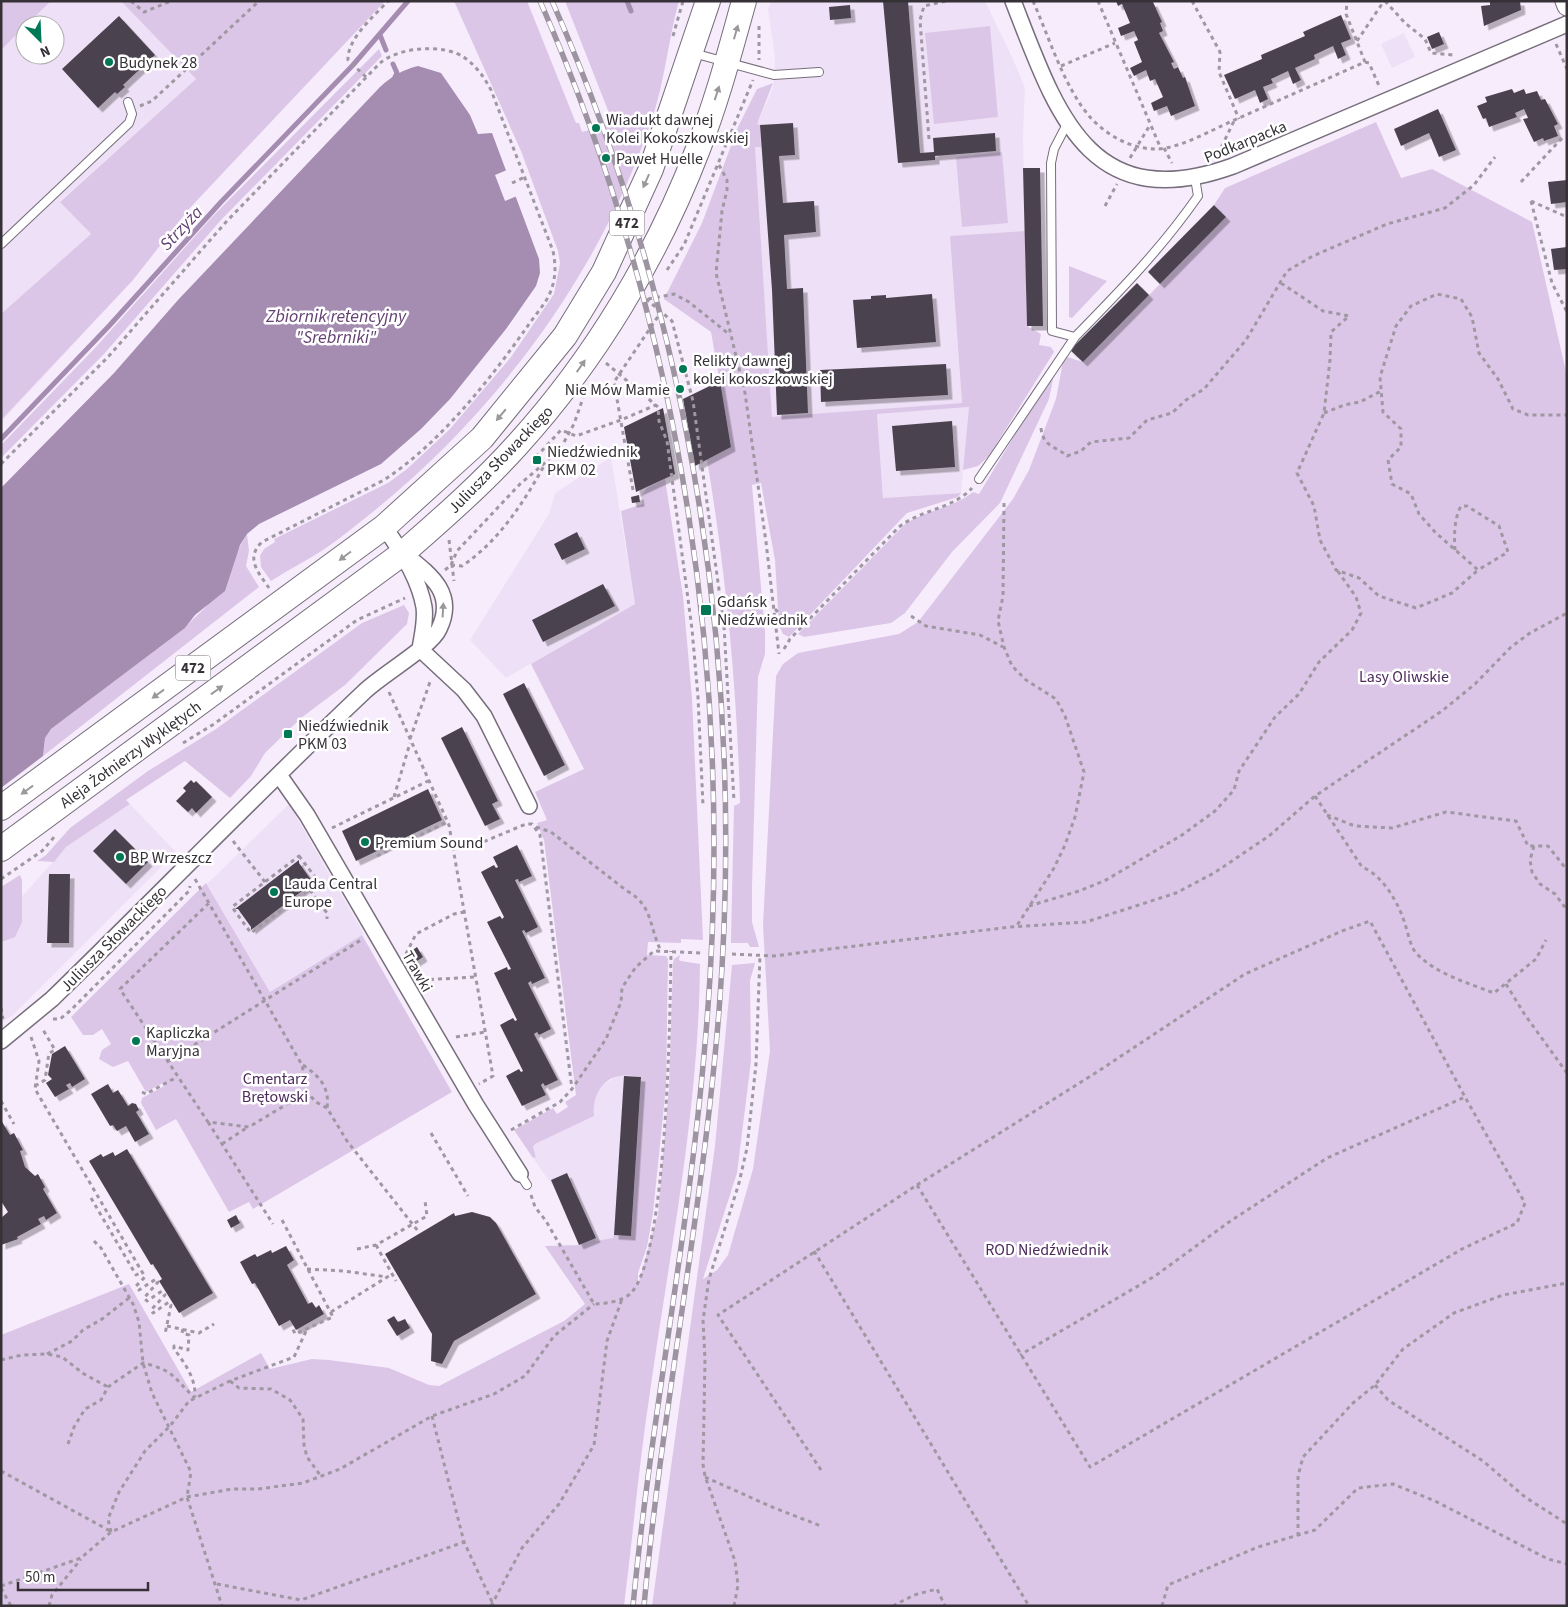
<svg xmlns="http://www.w3.org/2000/svg" width="1568" height="1607" font-family="'Source Sans 3',sans-serif">
<defs>
<filter id="shadow"><feDropShadow dx="4.5" dy="4.5" stdDeviation="0" flood-color="#0004"/></filter>
</defs>
<rect width="100%" height="100%" fill="#f7ecfc"/>
<!-- built -->
<path fill="#eee0f6" d="M51,1H121L196,79L60,201L133,280L1,422V50L25,27V55H55V25H27Z
M771,1H985L1012,57L1025,88L1023,135L1025,231L950,237L962,403L772,418L755,147H761L757,124L773,88L774,75L775,57L768,9Z
M1404,33L1415,57L1392,68L1381,44Z
M969,407L961,493L883,498L877,414Z
M611,457L635,604L506,678L470,640L549,514L555,493Z
M130,804L176,852L13,1015L1,1023V920L66,847Z
M289,804L364,934L270,992L207,884Z
M619,1075L641,1077L631,1236L596,1241L594,1239L579,1245L554,1188L533,1158L536,1156L533,1147L535,1144L594,1116L593,1106L597,1093L604,1084Z"/>
<!-- green -->
<path fill="#dcc6e8" d="M1,1H51L1,50Z
M121,1H385L188,210L133,280L1,420V314L91,234L60,202L196,79Z
M454,1H527L576,123H579L582,132L610,124L607,114L609,113L565,1H679C668,40 665,81 652,119C600,273 499,409 374,511C357,524 341,538 323,550C306,561 288,570 271,581L261,567L260,556L264,549L275,542L274,539L388,483L407,469L450,429L511,357L554,294L560,263L558,251L521,151Z
M990,26L998,117L934,124L925,33Z
M379,49L382,56L221,220L104,354L1,458V445L95,348L213,216Z
M773,83L757,124L760,125L761,147H755L772,417L962,403L950,236L1025,231L1027,326L1041,334L1039,345L1051,347L1054,352L989,456L978,466L963,470L969,407L877,414L883,498L961,493L958,497L907,513L789,637L783,634L779,625L775,560L761,483L752,485L765,632V654L758,677L752,887V922L759,947H750L748,943H731V939L734,806L740,803C737,688 726,573 707,460L731,446L711,332L664,299L702,223L738,127L757,89Z
M1376,122L1401,178L1432,169L1532,222L1567,376V1606H652L715,1146L732,965L755,963L750,981L751,1061L737,1173L703,1279L717,1270L728,1255L753,1169L770,1051L763,925L776,676L783,664L798,653L899,634L918,622L1013,499L1029,470L1056,399L1064,356L1083,362L1226,217L1214,205L1225,188Z
M1002,152L1008,223L962,227L956,157Z
M1069,266L1107,281L1072,318L1069,317Z
M1050,377L1053,379L1049,399L1000,503L952,552L905,613L891,623L804,637L798,634L905,524C926,510 954,508 973,492L979,494Z
M665,479L683,596L692,698L703,940L681,939V943L648,942L647,955L666,956L668,959L666,1086L653,1213L647,1247L638,1273V1285L658,1214L669,1087L673,963L674,959L680,955L679,960L681,961L700,964C699,1108 670,1250 650,1392C639,1463 633,1535 624,1606H1V1335L129,1284L191,1392L261,1353L270,1369L312,1359L329,1360L389,1368L429,1385L439,1386L564,1321L585,1304L545,1246L579,1245L595,1238L596,1241L613,1238L614,1235H631L641,1077C634,1076 627,1075 620,1076C601,1078 592,1099 594,1116L535,1144L533,1147L536,1157L533,1158L514,1130L553,1108L557,1114L568,1107L565,1102L576,1095L544,840L537,823L547,820L535,792L584,769L531,664L635,604L621,511L643,504L641,496L647,488Z
M247,534L249,551L246,566L259,587L43,756L45,738L51,729L185,628C192,619 202,612 209,603C225,581 233,556 247,534Z
M404,605L409,613L407,624L345,685L301,718L265,753L251,776L230,798L185,761L126,800L130,804L66,847L54,862L37,861L46,855L70,828L148,771L216,729L362,623Z
M20,875L22,880V922L15,937L1,942V887Z
M206,883L270,992L362,935L452,1092L253,1209L249,1202L229,1212L176,1119L156,1130L141,1103L142,1098L166,1085L165,1082L146,1092L128,1061L113,1067L99,1059L102,1050L111,1044L102,1029L93,1035H83L71,1017Z"/>
<!-- water -->
<path fill="#a58cb1" d="M418,66L441,73L470,115L478,134L492,133L539,259L540,273L536,286L506,329L450,399L421,429L381,464L259,524L247,534L240,545L225,591L195,615L185,628L51,729L45,738L43,756L1,788V488L114,373L178,300L380,87C392,76 402,70 418,66Z"/>
<!-- pier -->
<path fill="#f7ecfc" d="M507,170L517,196L505,201L495,175Z"/>
<g fill="none" stroke-linecap="round" stroke-linejoin="round">
<!-- stream -->
<path stroke="#a58cb1" stroke-width="5" d="M627,1L631,11
M380,35L386,50
M393,64L397,73L395,77
M1,439L109,326L221,202L353,65L408,1"/>
</g>
<!-- building -->
<path fill="#4c4350" filter="url(#shadow)" d="M883,1H908L920,153L934,152L933,138L995,133L996,151L935,156V160L898,163Z
M1116,1L1153,2L1162,22L1160,23L1163,31L1159,33L1174,62L1171,63L1174,69L1178,67L1183,78L1185,77L1195,106L1171,116L1167,106L1154,111L1151,103L1163,97L1155,79L1150,81L1146,70L1134,76L1130,68L1142,62L1134,42L1138,40L1134,31L1121,36L1118,28L1130,23L1122,4L1118,6Z
M1490,1H1520L1521,10L1484,26L1481,6L1490,5Z
M850,5L851,18L830,20L829,7Z
M1341,15L1351,39L1341,43L1346,55L1338,59L1333,46L1314,55L1315,59L1295,68L1301,80L1293,84L1288,71L1271,79L1273,83L1263,87L1268,99L1260,103L1255,90L1235,99L1224,75L1262,59L1261,55L1305,36L1303,32Z
M119,16L155,55L123,85L125,87L117,94L115,92L98,108L62,69Z
M1439,32L1444,44L1432,49L1427,37Z
M1512,89L1514,93L1524,89L1526,94L1537,91L1541,100L1545,99L1558,124L1554,126L1558,136L1544,141L1543,138L1534,142L1523,119L1528,118L1524,109L1515,113L1517,117L1489,127L1486,118L1483,119L1477,106L1487,102L1485,97Z
M1438,109L1456,150L1439,157L1429,133L1401,146L1394,129Z
M793,123L795,155L779,156L783,203L814,201L816,232L784,235L787,289L803,288L808,413L777,415L772,290L760,125Z
M1023,168H1040L1043,326H1027Z
M1567,180V202L1551,204L1548,182Z
M1214,205L1226,217L1160,284L1148,272Z
M1567,247V269L1554,270L1551,249Z
M1137,283L1149,295L1083,362L1070,350Z
M932,294L936,342L857,348L853,300L871,299V296L886,295V298Z
M946,364L948,395L821,402L820,370Z
M720,381L731,447L695,466L683,399Z
M663,408L675,474L636,492L624,427Z
M952,421L955,467L896,471L892,426Z
M639,495L640,502L632,503L631,497Z
M577,532L585,549L562,560L554,544Z
M603,584L615,606L543,642L532,620Z
M524,683L565,765L544,776L503,694Z
M462,727L498,801L492,804L500,819L485,826L441,738Z
M191,780L194,783L196,781L212,797L196,813L192,808L188,812L176,801L186,791L183,788Z
M428,789L442,820L356,861L342,831Z
M115,829L148,862L126,884L93,851Z
M517,845L532,876L519,882L518,879L515,880L538,927L526,933L524,930L522,931L545,978L532,984L531,981L528,983L551,1029L539,1035L537,1032L534,1034L558,1080L545,1086L543,1083L541,1085L546,1095L522,1106L506,1076L519,1069L521,1072L523,1071L500,1025L513,1018L515,1021L517,1020L494,973L507,967L508,970L511,969L487,922L500,916L502,919L504,917L481,872L494,865L496,868L498,867L493,857Z
M299,860V863L312,881H315L251,930V927L238,909H235Z
M49,874H70L69,943H47Z
M417,947L423,957L414,963L407,954Z
M65,1046L85,1079L72,1087L70,1083L66,1085L69,1089L55,1097L46,1083L52,1079L48,1075L52,1054Z
M624,1076L641,1077L631,1236L614,1235Z
M108,1084L113,1093L118,1090L128,1106L132,1103L136,1104L139,1110L136,1112L149,1134L135,1142L126,1126L117,1131L113,1125L110,1126L91,1094Z
M1,1120L10,1135L14,1133L23,1150L20,1151L25,1167L35,1176L38,1174L45,1187L43,1189L57,1213L46,1220L44,1216L38,1219L41,1224L17,1237L18,1239L1,1245V1218L8,1212L1,1201Z
M127,1149L213,1293L179,1313L159,1281L162,1279L153,1264L151,1265L89,1161L101,1154L103,1157L113,1152L115,1156Z
M567,1173L596,1238L579,1245L551,1180Z
M472,1212L490,1217L496,1223L536,1294L454,1341L442,1364L431,1361L432,1334L385,1254L454,1213L455,1216Z
M236,1215L240,1223L231,1228L227,1220Z
M286,1246L294,1260L287,1265L308,1304L312,1302L316,1308L319,1305L324,1314L296,1330L290,1320L279,1326L255,1283L252,1284L240,1262L255,1254L257,1257L271,1250L272,1253Z
M394,1316L398,1322L405,1319L410,1328L397,1336L387,1320Z"/>
<g fill="none" stroke-linecap="round" stroke-linejoin="round">
<defs>
<path id="service" d="M693,53L774,75L819,72
M1067,124L1054,149L1051,163L1052,331L1075,337C1119,292 1162,248 1198,196L1195,178
M1,244L129,123L132,114L128,102
M979,479L1075,337
M520,1174L527,1185"/>
<path id="minor" d="M1013,1C1056,111 1088,218 1233,166L1567,24
M384,527C401,550 419,578 424,607C426,621 422,636 420,649
M420,649L464,690L484,716L529,806
M279,775L307,815L476,1105L520,1174
M1,1041L52,999C156,898 258,792 364,692C381,675 431,647 439,629C457,592 428,573 403,553"/>
<path id="tertiary" d="M1565,1L1567,6"/>
<path id="primary" d="M1,808L384,527L482,438L565,336L604,272L651,169L708,1
M1,849L403,553C443,518 483,483 518,444C595,359 657,256 698,149C717,101 730,51 744,1"/>
</defs>
<!-- service casing -->
<use href="#service" stroke="#776e7c" stroke-width="10"/>
<!-- minor casing -->
<use href="#minor" stroke="#776e7c" stroke-width="18"/>
<!-- tertiary casing -->
<use href="#tertiary" stroke="#776e7c" stroke-width="21"/>
<!-- primary casing -->
<use href="#primary" stroke="#776e7c" stroke-width="26"/>
<!-- path -->
<path stroke="#9f97a2" stroke-width="3" stroke-dasharray="4 4" stroke-linecap="butt" d="M131,1L144,12L171,1
M1033,1C1049,37 1064,87 1090,117C1106,135 1131,149 1156,149C1178,149 1210,131 1230,122C1275,102 1320,82 1365,62L1346,14L1347,1
M1098,1L1161,149
M1192,1L1220,52L1219,72L1239,119
M1385,1L1405,23L1425,39L1431,53L1453,55
M759,26V60
M673,36L683,1
M1357,41L1384,1
M1556,44L1567,69
M1365,62L1369,63L1380,88
M1061,66L1115,43
M366,77L348,60C347,39 374,16 388,1
M140,106L152,101L259,1
M929,139L920,20L924,6L946,1
M1164,148L1172,163
M1218,154L1234,121
M1130,158L1150,125
M719,165L727,180V190L722,211L716,273L745,393L766,542L779,654
M1521,182L1563,137
M512,183L525,177
M1531,201L1552,283L1567,312
M1531,201L1567,217
M1105,206L1117,184
M667,270L684,245L753,80
M1281,283L1323,311L1349,316L1331,332L1330,360L1324,413L1297,473L1314,506L1320,540L1336,570L1359,578L1379,596L1416,608L1452,593L1478,570
M646,299L672,321L693,401L724,626L734,801
M648,299L674,294L689,302L730,335
M606,363L658,407L659,421L667,441L692,629L698,697L703,805
M1324,413L1344,405L1360,402L1381,391
M1041,428C1043,447 1056,446 1067,456L1081,451L1091,442L1129,438L1147,420L1172,413L1186,400L1204,389L1246,340L1287,271L1313,256L1387,224L1445,208L1474,185L1495,157
M536,457L561,430L576,436L621,420L656,405
M1,464L108,357L226,222L380,63C399,47 444,43 465,58C477,67 484,77 491,90L553,251C556,265 556,279 550,293C545,305 534,316 527,327C489,381 439,444 384,480L262,542C245,558 258,572 269,588
M633,490L614,382L661,312
M1004,503L1003,596L998,621L1004,647L1012,666L1026,680L1056,699L1065,716L1084,772L1075,817L1065,845L1054,868L1016,927
M449,540L454,581
M1455,550C1454,535 1454,519 1461,506H1467L1499,526L1508,552L1478,570L1436,533L1419,514L1411,494L1392,484L1388,460L1401,447V429L1383,412L1380,377L1396,326L1411,306L1437,294L1461,299L1472,317L1479,353L1498,379L1513,409L1528,415H1567
M451,565L462,566C499,541 524,502 545,464
M445,570L451,565L457,551L520,484L546,462L563,444L574,424L583,398
M775,609L786,620L802,627
M911,616L926,626L980,635L1003,647
M784,649L790,639L899,527C922,509 953,509 972,488
M389,692L449,825L493,1076L479,1084
M410,739L431,679
M183,743L214,724L357,620L405,598
M1315,796L1362,867C1383,875 1399,904 1405,924C1408,932 1410,946 1416,953C1436,974 1468,983 1494,993L1536,959L1546,940
M394,797L410,743
M1327,815L1355,826L1392,828L1446,812L1516,821L1528,846H1548L1567,870
M536,827L551,832L627,891C653,905 649,927 661,951
M332,828L428,781
M233,841L265,882
M452,842H483L526,824H532L540,835L572,1089
M1534,846L1530,860L1532,872L1540,884L1555,894L1567,910
M299,856L319,882L251,933L232,907Z
M377,856L447,822
M1,879L42,851L55,836
M195,879L302,1065L307,1092L316,1102L327,1108L347,1141L418,1231
M310,890L327,913V919
M209,903L120,989L208,1122L249,1127L307,1092
M1029,906L1079,891L1106,880L1182,835L1215,811L1234,790L1239,771L1275,717L1299,694L1319,662L1352,630L1361,613L1356,597L1337,570
M406,954L416,934L454,914L464,912
M732,954L773,956L1010,927L1086,922L1176,893L1214,873L1269,836L1315,796L1442,711L1475,684L1511,647L1530,633L1567,613
M422,980L475,977
M1506,984L1525,1015L1567,1073
M1,1008L3,1019
M53,1019H60L71,1010L189,891L190,886
M31,1037L39,1061L35,1089L145,1277L136,1286L139,1290L156,1279L158,1282L144,1298L147,1301L162,1291L165,1295L151,1310L153,1313L169,1302L171,1305L165,1334
M456,1037L485,1032
M167,1062L361,940
M303,1065C319,1076 330,1087 327,1108
M35,1086L45,1080L49,1053L55,1050L42,1028
M142,1092L146,1094L177,1077
M1,1101L14,1124
M208,1122L273,1224
M511,1130L560,1102L572,1089L606,1039L621,1002L622,988L627,980L636,967L654,951L703,953
M431,1133L468,1196
M222,1144L248,1127
M917,1185L1097,1072L1245,974L1342,931L1370,921L1465,1097
M531,1195L535,1207L546,1221L594,1304C606,1304 622,1301 630,1294C668,1259 670,1010 671,951
M91,1198L136,1275L142,1272
M282,1220L333,1317L295,1334L292,1327
M94,1241L101,1248L133,1304L139,1322L143,1363L152,1393L191,1472L187,1497L222,1606
M376,1245L396,1281
M357,1249L376,1245L427,1216L425,1201
M814,1251L1029,1606
M307,1269L344,1271L387,1277
M331,1312L392,1274
M167,1326L199,1333L214,1324
M183,1329L182,1333L189,1335L188,1350L174,1346V1349C185,1363 196,1379 195,1397
M47,1354L72,1341L83,1330L102,1319L129,1298
M1,1360L22,1355L47,1354L62,1357L84,1374L108,1387
M230,1381L239,1388L271,1389L290,1400L303,1419L304,1445L307,1457L320,1475
M1375,1385L1388,1400L1483,1461L1525,1497L1567,1524
M432,1416L464,1542L493,1604
M68,1444L74,1427L85,1409L101,1400L108,1387L143,1363C176,1371 172,1377 195,1398
M821,1470L718,1315L917,1185L1090,1467L1462,1249L1517,1223L1525,1203L1465,1097L1327,1158L1229,1222L1155,1276L1020,1355
M1,1471L110,1531
M705,1477L772,1507L821,1526
M111,1532L108,1519L119,1492L145,1451L170,1426L189,1401L230,1381L294,1357L307,1329
M1298,1536V1476L1303,1457L1353,1403L1375,1385L1403,1349L1454,1313L1503,1295L1567,1283
M217,1584L301,1600L464,1542
M1,1586L81,1558L111,1532L187,1497L232,1489H258L303,1483L340,1469L432,1416L494,1394L525,1376L554,1336L594,1304
M1,1588L11,1606
M49,1606L52,1595L81,1559
M491,1606L522,1548L559,1504L594,1445L607,1341L622,1299
M734,1606L738,1585L735,1561L705,1476L703,1464L705,1359L703,1320L709,1279L739,1183L747,1148L756,1064L760,955
M893,1606L914,1595L937,1589L945,1606
M1162,1606L1168,1585L1258,1547L1315,1530L1358,1488L1393,1484L1435,1501L1548,1559L1567,1564"/>
<!-- service -->
<use href="#service" stroke="#fff" stroke-width="8"/>
<!-- minor -->
<use href="#minor" stroke="#fff" stroke-width="15"/>
<!-- tertiary -->
<use href="#tertiary" stroke="#fff" stroke-width="19"/>
<!-- primary -->
<use href="#primary" stroke="#fff" stroke-width="24"/>
<defs>
<path id="rail" d="M540,1C683,327 737,690 705,1044C689,1232 651,1418 633,1606
M552,1C691,314 746,671 719,1011C703,1211 662,1407 644,1606"/>
</defs>
<!-- rail casing -->
<use href="#rail" stroke="#9c94a0" stroke-width="5.5"/>
<!-- rail -->
<use href="#rail" stroke="#fff" stroke-width="4" stroke-dasharray="11" stroke-linecap="butt"/>
</g>
<!-- one-way arrows -->
<defs><path id="oneway-solid" d="M-6-.8H1V-3.2L6.5 0L1 3.2V.8H-6Z" transform="scale(1.25)"/></defs>
<g fill="#9a989b">
<use href="#oneway-solid" transform="translate(736 32) rotate(-74)"/>
<use href="#oneway-solid" transform="translate(717 93) rotate(-72)"/>
<use href="#oneway-solid" transform="translate(646 181) rotate(114)"/>
<use href="#oneway-solid" transform="translate(581 366) rotate(-55)"/>
<use href="#oneway-solid" transform="translate(501 415) rotate(130)"/>
<use href="#oneway-solid" transform="translate(345 556) rotate(143)"/>
<use href="#oneway-solid" transform="translate(443 610) rotate(-87)"/>
<use href="#oneway-solid" transform="translate(217 690) rotate(-36)"/>
<use href="#oneway-solid" transform="translate(158 694) rotate(144)"/>
<use href="#oneway-solid" transform="translate(27 790) rotate(144)"/>
</g>
<!-- markers -->
<g fill="#007855" stroke="#fff" stroke-width="2">
<circle cx="109" cy="62" r="5"/>
<circle cx="596" cy="128" r="5"/>
<circle cx="606" cy="158" r="5"/>
<circle cx="683" cy="369" r="5"/>
<circle cx="680" cy="389" r="5"/>
<rect x="532" y="455" width="10" height="10" rx="2.5"/>
<rect x="700" y="604" width="12" height="12" rx="2.5"/>
<rect x="283" y="729" width="10" height="10" rx="2.5"/>
<circle cx="365" cy="842" r="5"/>
<circle cx="120" cy="857" r="5"/>
<circle cx="274" cy="892" r="5"/>
<circle cx="136" cy="1041" r="5"/>
</g>
<g text-anchor="middle" stroke-width="5" stroke-linejoin="round" paint-order="stroke">
<!-- shield labels -->
<g fill="#fff" stroke="#726f73" stroke-width="1">
<rect x="609.5" y="210.5" width="35" height="25" rx="4"/>
<rect x="175.5" y="655.5" width="35" height="25" rx="4"/>
</g>
<g font-size="15" font-weight="bold" fill="#353137">
<text x="627" y="228">472</text>
<text x="193" y="673">472</text>
</g>
<!-- poi labels -->
<g font-size="16" fill="#353137" stroke="#fff" text-anchor="start">
<text x="119" y="68">Budynek 28</text>
<text x="606" y="125">Wiadukt dawnej<tspan x="606" dy="18">Kolei Kokoszkowskiej</tspan></text>
<text x="616" y="164">Paweł Huelle</text>
<text x="693" y="366">Relikty dawnej<tspan x="693" dy="18">kolei kokoszkowskiej</tspan></text>
<text x="670" y="395" text-anchor="end">Nie Mów Mamie</text>
<text x="547" y="457">Niedźwiednik<tspan x="547" dy="18">PKM 02</tspan></text>
<text x="717" y="607">Gdańsk<tspan x="717" dy="18">Niedźwiednik</tspan></text>
<text x="298" y="731">Niedźwiednik<tspan x="298" dy="18">PKM 03</tspan></text>
<text x="375" y="848">Premium Sound</text>
<text x="130" y="863">BP Wrzeszcz</text>
<text x="284" y="889">Lauda Central<tspan x="284" dy="18">Europe</tspan></text>
<text x="146" y="1038">Kapliczka<tspan x="146" dy="18">Maryjna</tspan></text>
</g>
<!-- street labels -->
<g font-size="16" fill="#353137" stroke="#fff">
<text transform="translate(1245 141) rotate(-22)" y="6">Podkarpacka</text>
<text transform="translate(500 459) rotate(-46)" y="6">Juliusza Słowackiego</text>
<text transform="translate(130 754) rotate(-36)" y="6">Aleja Żołnierzy Wyklętych</text>
<text transform="translate(113 938) rotate(-45)" y="6">Juliusza Słowackiego</text>
<text transform="translate(418 971) rotate(60)" y="6">Trawki</text>
</g>
<!-- park labels -->
<g font-size="16" fill="#4c2a5b" stroke="#fff">
<text x="1404" y="682">Lasy Oliwskie</text>
<text x="275" y="1084">Cmentarz<tspan x="275" dy="18">Brętowski</tspan></text>
<text x="1047" y="1255">ROD Niedźwiednik</text>
</g>
<!-- water labels -->
<g font-size="18" font-style="italic" fill="#634173" stroke="#fff">
<text transform="translate(181 228) rotate(-47)" y="6">Strzyża</text>
<text x="336" y="322">Zbiornik retencyjny<tspan x="336" dy="21">"Srebrniki"</tspan></text>
</g>
</g>
<!-- border -->
<rect width="1568" height="1607" fill="none" stroke="#353137" stroke-width="5"/>
<!-- north arrow -->
<g transform="translate(40 40) rotate(156)"><circle r="24" fill="#ffffff" stroke="#aeadaf"/>
<path d="M0-4L9 19L0 12L-9 19Z" fill="#007855"/>
<text y="-8" font-size="14" font-weight="bold" text-anchor="middle" fill="#353137">N</text>
</g>
<!-- scale -->
<path d="M18 1582v8h130v-8" fill="none" stroke="#353137" stroke-width="2.5"/>
<text x="25" y="1582" font-size="15" fill="#353137" stroke="#ffffff" stroke-width="4" paint-order="stroke">50 m</text>
</svg>
